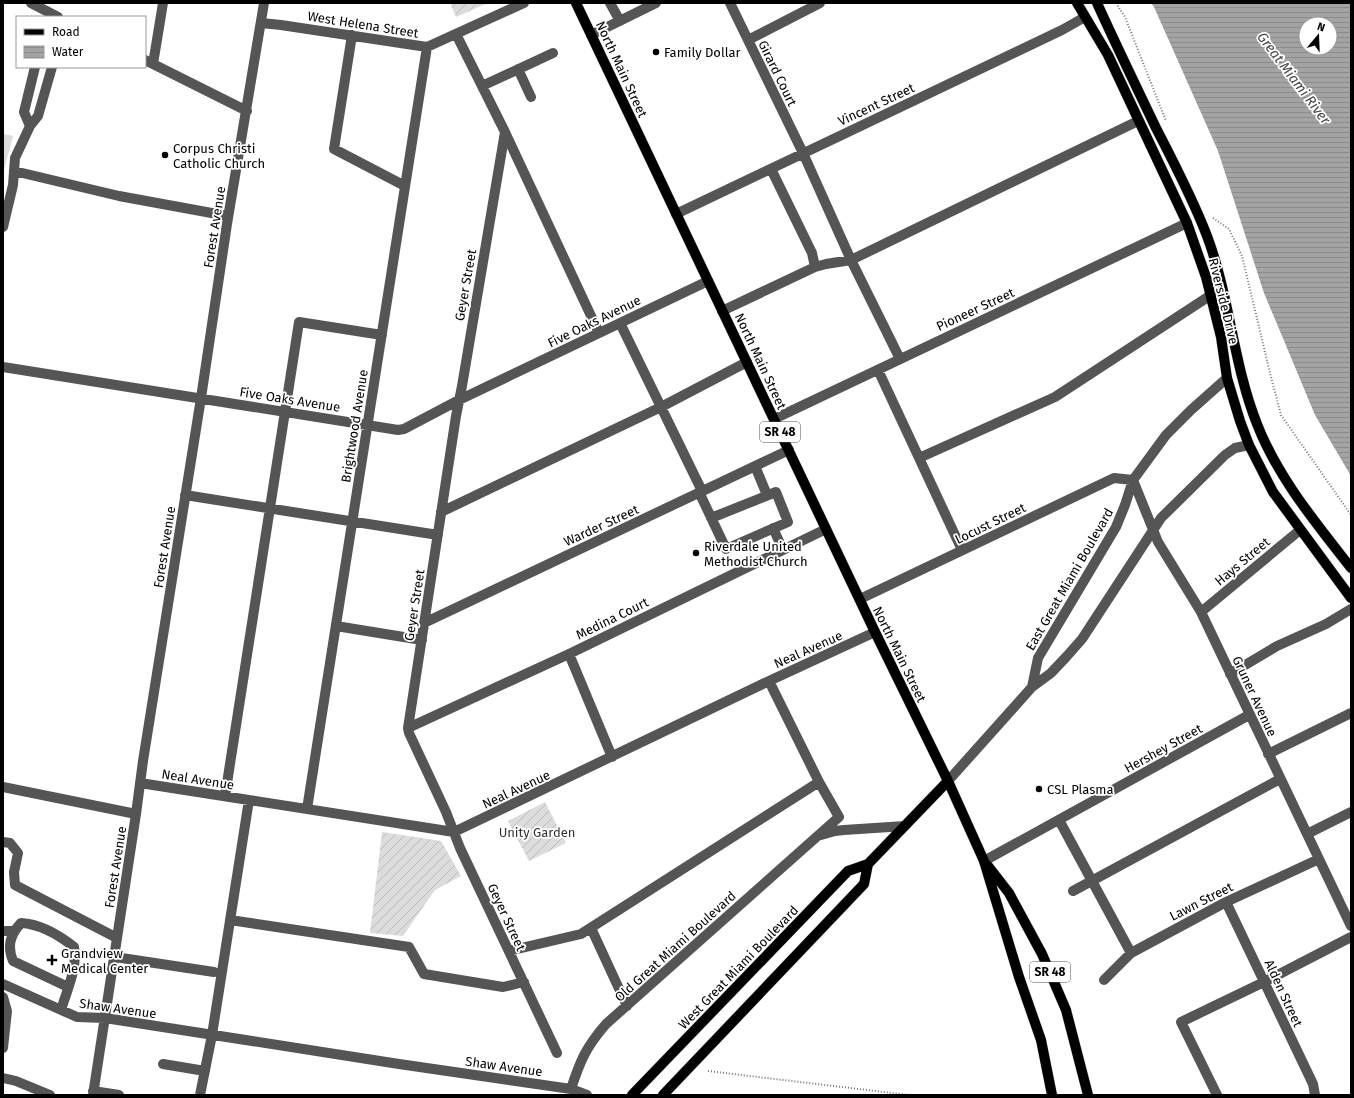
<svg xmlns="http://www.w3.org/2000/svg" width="1354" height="1098" font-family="'Fira Sans',sans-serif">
<defs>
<pattern id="garden-furrows" width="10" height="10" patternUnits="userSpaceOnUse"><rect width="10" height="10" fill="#dcdcdc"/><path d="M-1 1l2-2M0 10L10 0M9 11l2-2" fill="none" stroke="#bbb"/></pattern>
<pattern id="water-rules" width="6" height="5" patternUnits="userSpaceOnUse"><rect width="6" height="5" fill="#a3a3a3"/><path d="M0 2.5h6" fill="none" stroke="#8b8b8b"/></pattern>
</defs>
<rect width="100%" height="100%" fill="#fff"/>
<!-- park -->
<path fill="#dcdcdc" d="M3,134L13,136L3,174Z"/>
<!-- garden -->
<path fill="url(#garden-furrows)" d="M450,3H488L456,17Z
M545,802L566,843L529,861L508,821Z
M382,832L441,841L461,876L435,890L403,936L370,933Z"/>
<!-- water -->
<path fill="url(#water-rules)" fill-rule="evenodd" d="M1151,3H1351V476L1315,415L1264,293L1218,151L1154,7ZM1306,24H1330V48H1306Z"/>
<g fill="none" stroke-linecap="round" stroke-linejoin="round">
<defs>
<path id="major" d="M576,3L875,632L948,781L984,861L1019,977L1041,1040L1052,1095
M1077,3L1108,55L1187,223L1206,277L1221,337L1227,378L1240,421L1249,445L1273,492L1351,598
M1097,3C1116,45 1136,86 1156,128C1174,163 1193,199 1207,236C1230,297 1233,364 1257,424C1278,478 1316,523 1351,568
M988,866L1009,893L1042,954L1066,1010L1088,1095
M632,1095L848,871L868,864L948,781
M663,1095L864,884L868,864"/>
</defs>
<!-- major casing -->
<use href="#major" stroke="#dbdbdb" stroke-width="11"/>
<!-- path -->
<path stroke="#777" stroke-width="2" stroke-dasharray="1 2" stroke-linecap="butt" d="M1116,3L1125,17L1166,121
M1213,218L1229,229L1242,256L1271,377L1281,415L1351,515
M708,1071L909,1095"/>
<!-- minor -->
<path stroke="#555" stroke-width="10" d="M31,3L58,17
M610,3L620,21
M730,3L803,153L851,260L900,359
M261,23L281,25L427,47L524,3
M456,34L505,132L599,333
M352,35L334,149L405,186
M591,35L656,3
M748,40L820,3
M145,60L247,111
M153,64L163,3
M518,69L531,97
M482,86L553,53
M30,126L24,112L35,67
M505,132L462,386L456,416L408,728L409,733L446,812L460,848L557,1053
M14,171L119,196L228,216
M676,214L1062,30L1085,17
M3,227L13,185L15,158L30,126L38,116L52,67
M815,267L826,264L851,260L1138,121
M722,311L815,267L812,253L771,169
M620,323L702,491
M3,367L398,430L404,429L459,400L708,281
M878,370L962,550
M774,419L1187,223
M919,458L1055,397L1211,295
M755,466L767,495
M1133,480L1158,542L1201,612L1351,926
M699,492L726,549L788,522L776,492L711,518
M185,495L438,535
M441,512L661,407L747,362
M773,528L783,550
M860,599L1114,478L1133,480
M1201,612L1300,530
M424,623L789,450
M336,626L422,640
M569,654L612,757
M1230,674L1277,646L1326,624L1351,609
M1032,687L1038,658L1116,527L1125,505L1133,480L1166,435L1191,410L1227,378
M408,728L569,654L826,529
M1268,754L1351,713
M948,781L1032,687L1051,673L1067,656L1082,639L1161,518L1225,455L1235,448L1249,445
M140,783L454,832L769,681L875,632
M3,787L136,814
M225,796L299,322L382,335
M307,809L427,47
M1059,820L1131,953
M1307,834L1351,812
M821,835L835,831L844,830L905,826
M3,842L10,843L18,853L14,872L15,885L117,938
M984,861L1249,715
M1073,891L1280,779
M1226,902L1313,1084L1315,1095
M230,920L409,947L424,974L503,987L524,982
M591,928L627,1006
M3,931H14
M509,951L581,934L819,782
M115,957L214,972
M1104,980L1131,953L1226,902L1319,859
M3,984L77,1017L105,1018L399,1064L571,1089L587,1095
M3,997L7,1011L3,1048
M61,1010C67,990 78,967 74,947C59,935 40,924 21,923C10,935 7,946 13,961L68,987
M163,1064L205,1071
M3,1078L16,1081L50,1095
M571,1089C580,1061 586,1047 606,1024L839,817L819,782L769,681
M93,1091L119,1095
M93,1095L136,814L143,761L201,398L227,224L264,3
M200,1095L212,1035L249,800
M1217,1095L1181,1022L1264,982L1351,937"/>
<!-- major -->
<use href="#major" stroke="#000" stroke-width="10"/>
</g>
<!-- markers -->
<g fill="#000" stroke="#fff" stroke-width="1.5">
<circle cx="656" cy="52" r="4"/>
<circle cx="165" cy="155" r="4"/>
<circle cx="696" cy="553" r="4"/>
<circle cx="1039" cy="789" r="4"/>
<path d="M50 954h4v4h4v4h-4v4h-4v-4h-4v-4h4z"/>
</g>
<g text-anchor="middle" stroke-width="3.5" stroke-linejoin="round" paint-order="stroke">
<!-- shield labels -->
<g fill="#fff" stroke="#4c4c4c" stroke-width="1">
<rect x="760" y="422" width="40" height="20" rx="3"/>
<rect x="1030" y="962" width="40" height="20" rx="3"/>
</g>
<g font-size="12" font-weight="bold" fill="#000">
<text x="780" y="436">SR 48</text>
<text x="1050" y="976">SR 48</text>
</g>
<!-- street labels -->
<g font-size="13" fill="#000" stroke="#fff">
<text transform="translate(363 24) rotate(9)" y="5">West Helena Street</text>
<text transform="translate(622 69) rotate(65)" y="5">North Main Street</text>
<text transform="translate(778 73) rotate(64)" y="5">Girard Court</text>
<text transform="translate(876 104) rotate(-25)" y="5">Vincent Street</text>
<text transform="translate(214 227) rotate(-81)" y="5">Forest Avenue</text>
<text transform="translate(465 285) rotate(-80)" y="5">Geyer Street</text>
<text transform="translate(1224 301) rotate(76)" y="5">Riverside Drive</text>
<text transform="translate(975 309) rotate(-25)" y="5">Pioneer Street</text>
<text transform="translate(594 321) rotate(-26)" y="5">Five Oaks Avenue</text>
<text transform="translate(761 361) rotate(65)" y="5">North Main Street</text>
<text transform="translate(290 399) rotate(9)" y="5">Five Oaks Avenue</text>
<text transform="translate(354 426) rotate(-81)" y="5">Brightwood Avenue</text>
<text transform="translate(990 523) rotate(-26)" y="5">Locust Street</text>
<text transform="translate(601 525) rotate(-25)" y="5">Warder Street</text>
<text transform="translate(164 547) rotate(-81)" y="5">Forest Avenue</text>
<text transform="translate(1242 561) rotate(-40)" y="5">Hays Street</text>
<text transform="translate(1069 579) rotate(-60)" y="5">East Great Miami Boulevard</text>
<text transform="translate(414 605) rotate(-81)" y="5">Geyer Street</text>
<text transform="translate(612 618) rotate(-26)" y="5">Medina Court</text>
<text transform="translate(808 649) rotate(-24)" y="5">Neal Avenue</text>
<text transform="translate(900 654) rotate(64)" y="5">North Main Street</text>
<text transform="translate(1255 696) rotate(65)" y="5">Gruner Avenue</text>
<text transform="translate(1163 748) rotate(-29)" y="5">Hershey Street</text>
<text transform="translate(198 779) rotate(9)" y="5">Neal Avenue</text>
<text transform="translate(516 789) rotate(-25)" y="5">Neal Avenue</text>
<text transform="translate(115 867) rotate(-81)" y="5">Forest Avenue</text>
<text transform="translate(1201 901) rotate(-27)" y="5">Lawn Street</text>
<text transform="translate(507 917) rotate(65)" y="5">Geyer Street</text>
<text transform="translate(675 946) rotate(-42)" y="5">Old Great Miami Boulevard</text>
<text transform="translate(738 967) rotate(-46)" y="5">West Great Miami Boulevard</text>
<text transform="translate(1284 993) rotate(65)" y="5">Alden Street</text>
<text transform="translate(118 1008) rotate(8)" y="5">Shaw Avenue</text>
<text transform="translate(504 1066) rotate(8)" y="5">Shaw Avenue</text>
</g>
<!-- poi labels -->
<g font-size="13" fill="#000" stroke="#fff" text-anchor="start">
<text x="664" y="57">Family Dollar</text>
<text x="173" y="153">Corpus Christi<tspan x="173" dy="15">Catholic Church</tspan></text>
<text x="704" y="551">Riverdale United<tspan x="704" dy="15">Methodist Church</tspan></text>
<text x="1047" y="794">CSL Plasma</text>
<text x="61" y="958">Grandview<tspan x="61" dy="15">Medical Center</tspan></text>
</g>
<!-- park labels -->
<g font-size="13" fill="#333" stroke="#fff">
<text x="537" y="837">Unity Garden</text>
</g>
<!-- water labels -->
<g font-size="14" font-style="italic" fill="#444" stroke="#fff">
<text transform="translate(1294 78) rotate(53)" y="5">Great Miami River</text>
</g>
</g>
<!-- border -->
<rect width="1354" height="1098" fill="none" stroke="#000000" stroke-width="8"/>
<!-- legend -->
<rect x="16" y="16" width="130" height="52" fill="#ffffff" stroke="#999999"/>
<rect x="24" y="29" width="20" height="6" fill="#000000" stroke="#999999"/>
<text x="52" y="36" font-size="12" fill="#000000">Road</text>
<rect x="24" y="46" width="20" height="12" fill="url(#water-rules)" stroke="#999999"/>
<text x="52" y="56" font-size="12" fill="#000000">Water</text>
<!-- north arrow -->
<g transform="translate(1318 36) rotate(19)"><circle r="19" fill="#ffffff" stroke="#999999"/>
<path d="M0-3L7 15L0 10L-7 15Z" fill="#000000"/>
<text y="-6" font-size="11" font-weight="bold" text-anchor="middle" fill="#000000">N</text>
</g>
</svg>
